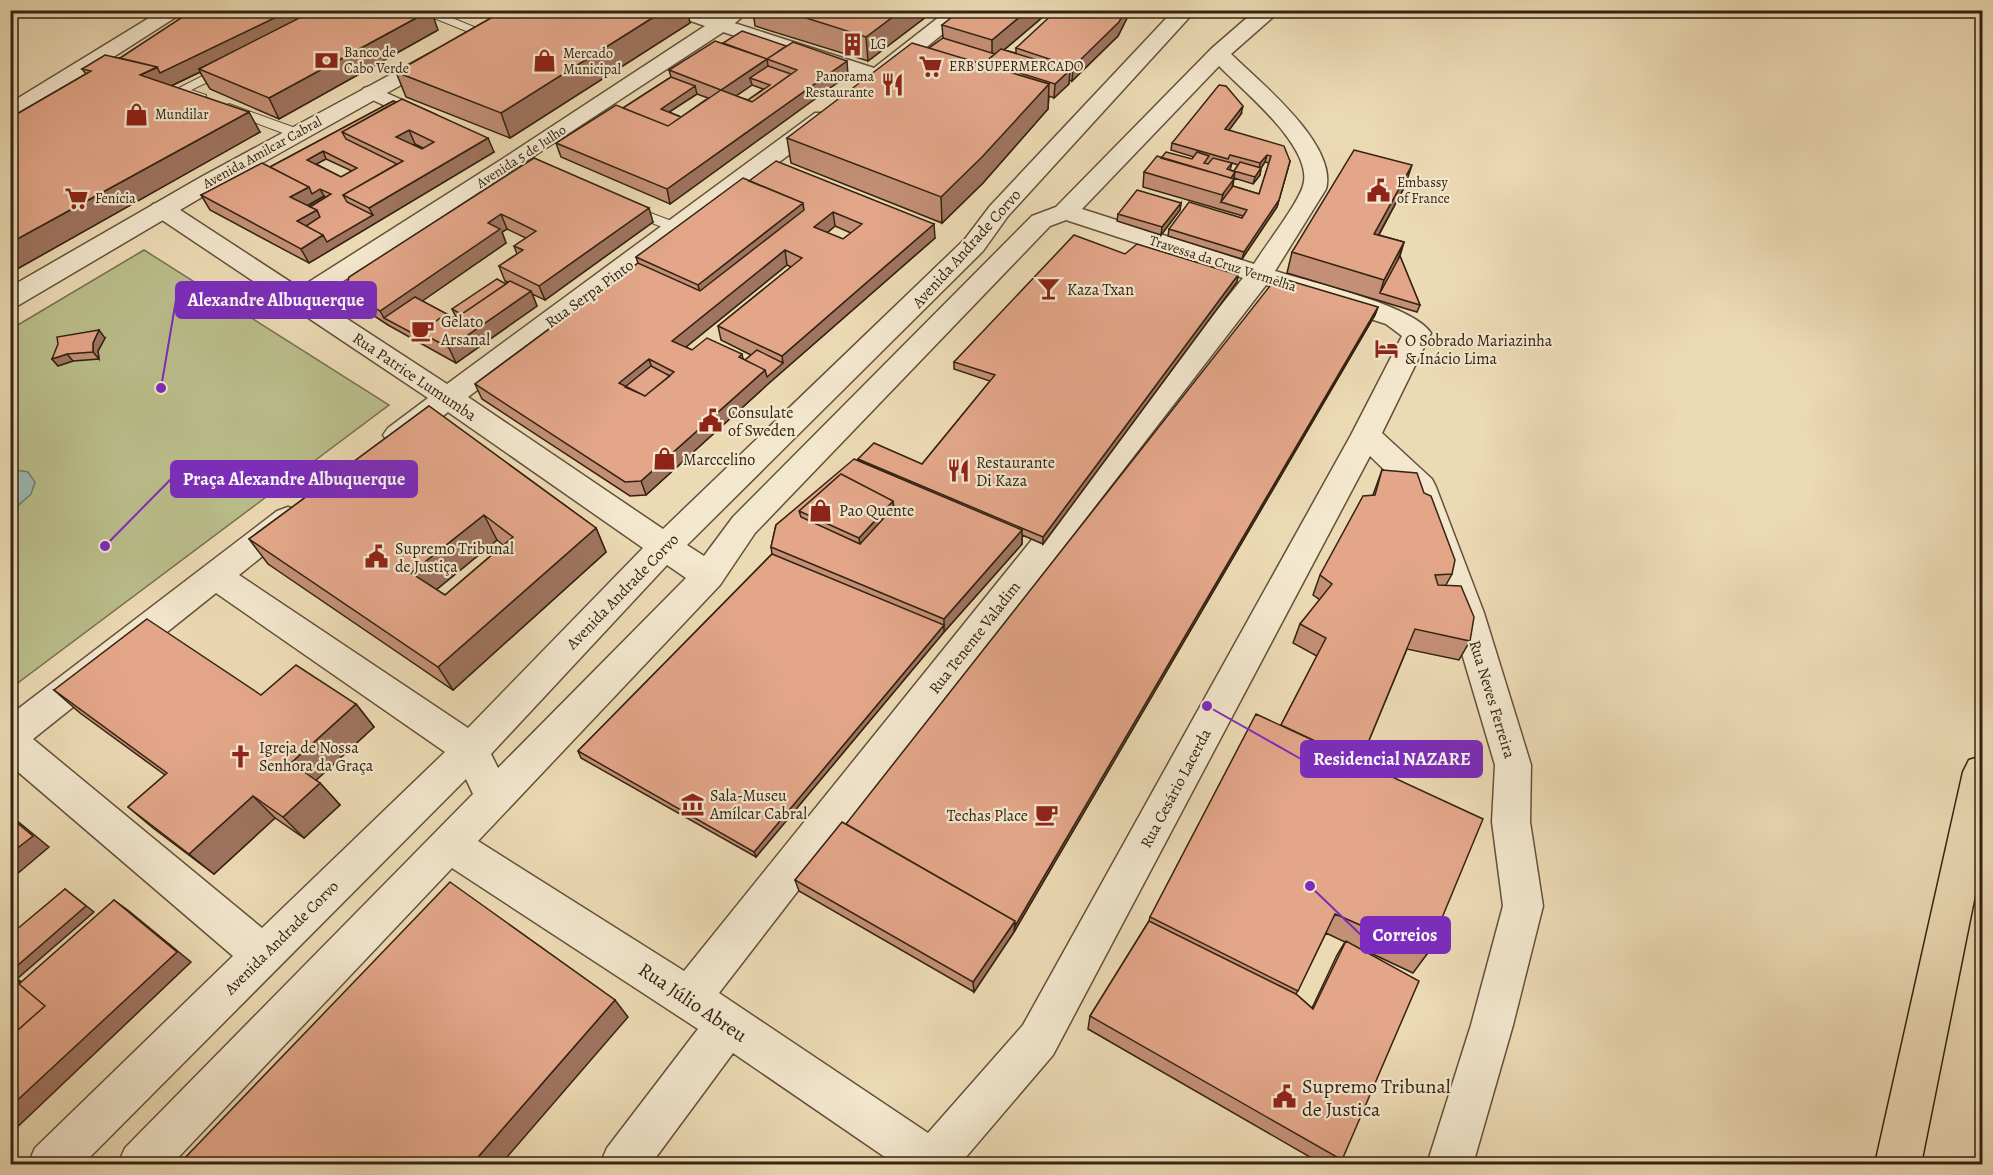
<svg xmlns="http://www.w3.org/2000/svg" width="1993" height="1175" font-family="Alegreya,serif">
<rect width="100%" height="100%" fill="#ecdab4"/>
<filter id="stains"><feTurbulence type="fractalNoise" baseFrequency=".00333" numOctaves="4"/><feColorMatrix values="0 0 0 0 .2 0 0 0 0 .09 0 0 0 0 .02 0 0 0 .5 -.17"/></filter>
<radialGradient id="worn" r=".72"><stop offset=".6" stop-color="#630" stop-opacity="0"/><stop offset="1" stop-color="#630" stop-opacity=".3"/></radialGradient>
<!-- green -->
<path fill="#babe8b" stroke="#77704e" stroke-width="1.5" d="M144,250L389,405L11,688V329Z"/>
<!-- water -->
<path fill="#9ab9b4" stroke="#717d73" stroke-width="1.5" d="M10,469L28,472L35,482L31,494L11,512Z"/>
<g fill="none" stroke-linecap="round" stroke-linejoin="round">
<defs>
<path id="service" d="M414,10H433L486,32L484,35H476Z
M228,63L234,67L233,70L191,90L206,95V101H196L173,91Z
M229,104L301,130L303,133L301,136H291L224,111L222,108Z
M627,204L682,225L684,228L677,232L672,231L622,211L620,208Z"/>
<path id="pedestrian" d="M669,10H697L717,17L728,10H750L728,29L308,304L299,307L290,304L287,299L290,294L507,156L705,26L671,14Z
M371,86L436,115L439,119L436,123H422L364,96L361,92L364,88Z"/>
<path id="minor" d="M948,10H972L885,81L877,83L714,29L711,25L714,21H728L874,68Z
M1174,10H1196L1008,216L983,251L687,545L704,556L733,517L1032,216L1056,207L1211,49L1249,16L1256,10H1281L1231,54C1261,83 1338,145 1326,189L1275,271C1310,282 1413,305 1431,333L1382,433L1432,479L1436,487L1484,613L1531,765L1530,822L1543,906L1513,1025L1473,1164H1427L1471,1025L1503,906L1492,822L1495,765L1450,613L1408,493L1370,456L1053,1055L960,1164H895L733,1053L651,1164H600L607,1148L698,1029L452,868L172,1164H118L125,1148L473,794L466,779L83,1164H28L35,1148L233,956L10,765V715L277,511L288,507L299,511L304,519L299,527L239,575L468,728L643,548L448,412C431,426 411,449 388,442L383,435L388,428L428,398L153,214L150,209L153,204L162,202L171,204L447,384L815,113H831L834,118L831,123L468,397L663,529L965,239L990,206ZM1219,66C1243,91 1315,148 1303,186C1296,207 1267,243 1254,264L1082,209ZM1066,220L1243,278L684,971L478,841L720,585L755,533L1050,226ZM1266,285L1386,324L1402,336L1351,435L1023,1025L928,1133L719,993ZM667,565L686,578L498,768L491,754ZM216,593L445,752L262,928L33,739Z"/>
<path id="tertiary" d="M162,10H187L18,118L10,120V103Z
M436,50L444,51L447,56L444,61L219,187L19,305L10,307V287L201,177Z"/>
<path id="primary" d="M1982,756V860L1921,1164H1875L1963,772L1969,760Z"/>
</defs>
<!-- service casing -->
<use href="#service" stroke="#62513a" stroke-width="2"/>
<!-- pedestrian casing -->
<use href="#pedestrian" stroke="#62513a" stroke-width="3"/>
<!-- minor casing -->
<use href="#minor" stroke="#62513a" stroke-width="3"/>
<!-- tertiary casing -->
<use href="#tertiary" stroke="#62513a" stroke-width="3"/>
<!-- primary casing -->
<use href="#primary" stroke="#342311" stroke-width="3"/>
<!-- service -->
<use href="#service" fill="#f3e7ce" fill-rule="evenodd"/>
<!-- pedestrian -->
<use href="#pedestrian" fill="#f3e7ce" fill-rule="evenodd"/>
<!-- minor -->
<use href="#minor" fill="#f3e7ce" fill-rule="evenodd"/>
<!-- tertiary -->
<use href="#tertiary" fill="#f3e7ce" fill-rule="evenodd"/>
<!-- primary -->
<use href="#primary" fill="#ecdab4" fill-rule="evenodd"/>
</g>
<!-- wall -->
<path fill="#c38f76" stroke="#342311" stroke-width="1.5" fill-rule="evenodd" d="M505,10H687L690,23L510,138L406,97L396,72Z
M753,10H935L868,61L755,26Z
M1051,10L1004,50L1016,53V48L1090,14L1093,10H1131L1118,36L1072,81L1069,80V84L1054,98L1049,96L1048,109L983,183L942,223L791,163L787,138L929,48L943,38L942,25Z
M438,30L279,119L210,89L200,72L171,86L260,132L10,273V118L86,74L82,69L120,58Z
M723,43L786,46L848,75L670,204L561,157L556,143L623,108L671,77L669,70ZM752,85L763,89L748,100L736,96ZM697,94L708,98L681,117L669,112Z
M393,101L494,152L309,263L210,210L201,195L270,167ZM415,144L423,148L422,149L414,145ZM326,159L352,171L341,177L316,164ZM324,196L326,197L310,207L308,206Z
M1241,114L1229,130L1290,161L1277,207L1242,259L1168,236L1169,229L1242,218L1243,216L1143,187L1144,172L1161,158L1192,159L1194,157L1171,150L1172,143ZM1265,162L1269,163L1259,194L1233,186L1234,178L1253,184L1260,175L1261,168ZM1232,163L1238,165L1234,171L1230,170Z
M534,158L653,222L545,300L532,294L537,306L456,363L388,325L353,302L346,288ZM507,229L526,238L514,246L517,254L499,266L505,281L508,282L452,309L456,317L454,318L422,301L506,243L502,232Z
M749,181L935,238L768,384L646,495L630,496L482,399L475,384L638,263L636,257ZM835,226L851,233L843,239L827,233ZM787,265L791,267L718,326L721,340L751,355L745,360L743,359L742,354L692,350L686,347Z
M1405,186L1379,235L1404,242L1400,256L1420,305L1417,312L1287,273L1292,252Z
M1181,203L1180,210L1161,235L1117,221L1118,214Z
M1125,254L1238,275L1237,282L1043,544L1022,535V544L944,632L756,857L581,758L578,751L772,554L771,547L776,525L858,461V459L922,464L990,381L954,369V362Z
M1378,307L1375,315L1014,932L974,992L799,891L795,880L846,824Z
M105,338L98,351L99,359L73,361L58,366L52,359Z
M429,406L596,528L606,552L453,690L268,564L249,539ZM497,540L503,545L445,595L436,590Z
M1382,470L1452,574L1446,585L1470,641L1459,660L1407,649L1360,762L1427,954L1413,973L1364,950L1342,1160L1338,1164H1322L1088,1029L1090,1016L1149,921L1150,917L1281,725L1317,656L1293,643L1300,624L1320,600L1313,595L1320,575L1373,495ZM1326,933L1345,942L1337,955L1312,1008L1296,994Z
M54,690L356,704L374,727L316,780L320,783L340,805L304,838L275,818L214,874L153,828L128,807L165,775L80,713Z"/>
<!-- shaded-wall -->
<path fill="#9f7460" stroke="#342311" stroke-width="1.5" d="M291,10H326L199,69L200,72L152,95L140,75Z
M431,10L438,30L279,119L269,98Z
M665,10H687L690,23L510,138L501,113Z
M902,10H935L868,61L866,37Z
M1028,10H1051L992,60V40Z
M1125,10H1131L1118,36L1072,81L1073,67Z
M767,59L769,73L750,78L752,85L724,104L721,90Z
M847,61L848,75L670,204L667,189Z
M1070,70L1069,84L1054,98L1055,84Z
M1049,84L1048,109L983,183L942,223L941,197Z
M695,86L697,94L663,116L661,109Z
M1243,106L1241,114L1224,137L1225,129Z
M249,112L260,132L10,273V243Z
M409,130L415,144L403,151L396,137Z
M488,138L494,152L309,263L301,249L323,235L373,215L369,208Z
M323,151L326,159L311,167L307,160Z
M1267,155L1265,162L1259,171L1260,163Z
M1290,161L1277,207L1242,259L1244,252Z
M1412,165L1405,186L1368,254L1374,234Z
M1261,168L1260,175L1253,184L1255,177Z
M1235,172L1231,193L1221,202L1226,184Z
M309,187L320,189L324,196L298,211L290,197Z
M803,203L806,224L703,306L698,285Z
M1181,203L1180,210L1161,235L1162,227Z
M649,208L653,222L545,300L539,286Z
M317,210L324,225L310,233L297,221Z
M833,212L835,226L816,242L814,227Z
M501,214L507,229L502,232L506,243L392,322L384,318L380,311L488,223Z
M934,224L935,238L768,384L646,495L641,481L765,370L783,363L782,356Z
M1404,242L1397,263L1380,293L1384,280Z
M785,250L787,265L676,355L672,341Z
M1238,275L1237,282L1043,544V537Z
M531,291L537,306L456,363L449,348Z
M1378,307L1375,315L1014,932L1015,926Z
M99,330L105,338L98,351L99,359L93,352V343Z
M67,354L73,361L58,366L52,359Z
M649,359L654,374L628,394L619,383Z
M893,501L895,521L862,558L859,538Z
M484,515L497,540L426,598L411,573Z
M596,528L606,552L453,690L438,667Z
M1022,530V544L944,632V619Z
M944,625V632L756,857L754,852Z
M356,704L374,727L311,785L291,763Z
M320,783L340,805L304,838L283,817Z
M253,796L275,818L214,874L189,854Z
M10,815L49,847L10,880Z
M65,889L94,912L17,979L25,984L63,1016L16,980L10,977V972Z
M114,900L129,911L191,962L10,1134V1107Z
M1015,921L1014,932L974,992L973,982Z
M615,1000L628,1017L501,1164H472Z"/>
<!-- building -->
<path fill="#e3a689" stroke="#342311" stroke-width="1.5" fill-rule="evenodd" d="M193,10H291L160,73L157,67L120,58Z
M315,10H431L269,98L199,69Z
M505,10H665L501,113L396,72Z
M781,10H902L866,37Z
M961,10H1028L992,40L942,25Z
M1057,10H1076L1090,14L1093,10H1125L1119,22L1073,67L1016,48Z
M742,31L786,46L767,59L723,43Z
M943,38L995,54L985,62V65L929,48Z
M715,41L767,59L793,42L847,61L667,189L556,143L616,105L668,126L721,90L669,70ZM767,59L797,70L752,102L721,90Z
M912,43L1049,84L982,157L941,197L787,138Z
M1001,49L1070,70L1055,84L985,62Z
M105,55L157,67L140,75L249,112L10,243V118L91,71L82,69Z
M768,66L791,74L752,102L748,100L770,85L750,78Z
M671,77L695,86L661,109L681,117L668,126L623,108Z
M1219,85L1226,86L1243,106L1225,129L1284,146L1290,161L1279,200L1244,252L1169,229L1189,202L1242,218L1247,210L1221,202L1233,186L1259,194L1271,156L1267,155L1260,163L1230,155L1228,159L1172,143Z
M402,99L488,138L369,208L343,195L403,161L342,132ZM409,130L434,142L422,149L396,137Z
M393,101L396,102L342,132L346,139L397,164L343,195L347,202L373,215L327,242L323,235L306,226L320,217L317,210L310,207L331,194L320,189L312,194L309,187L270,167ZM323,151L357,168L341,177L307,160Z
M1354,150L1412,165L1374,234L1404,242L1384,280L1292,252Z
M1166,152L1192,159L1197,152L1209,156L1204,163L1208,164L1213,158L1232,163L1227,169L1235,172L1231,178L1161,158Z
M1157,156L1234,179L1222,195L1144,172Z
M534,158L649,208L539,286L499,266L523,250L514,246L536,231L501,214L488,223L500,229L380,311L346,288L349,277Z
M776,161L934,224L782,356L718,326L802,258L785,250L672,341L692,350L707,338L742,354L739,357L765,370L641,481L625,482L475,384L638,263L700,291L804,210L803,203L749,181ZM833,212L862,224L843,239L814,227ZM649,359L674,372L645,396L619,383Z
M1240,162L1261,168L1255,177L1234,171Z
M262,163L309,187L290,197L317,210L297,221L323,235L301,249L201,195Z
M743,178L803,203L698,285L636,257Z
M1137,190L1181,203L1162,227L1118,214Z
M1074,235L1125,254L1137,244L1238,275L1043,537L858,459L874,443L922,464L995,375L954,362Z
M1400,256L1420,305L1380,293Z
M1277,277L1378,307L1015,926V921L846,824Z
M497,279L506,284L450,322L442,317L420,332L423,339L384,318L415,297L454,318L461,314L452,309Z
M510,281L531,291L449,348L420,332L442,317L450,322Z
M99,330L93,343V352L67,354L52,359L58,344L57,337Z
M757,350L783,363L767,377L765,370L745,360Z
M651,366L670,376L645,396L625,387Z
M429,406L596,528L438,667L249,539ZM484,515L513,537L445,595L411,573Z
M854,459L1022,530L944,619L771,547L776,525ZM841,474L893,501L894,507L860,544L801,517L799,511Z
M1382,470L1417,473L1424,493L1431,496L1455,560L1452,574L1435,575L1438,585L1461,586L1474,617L1470,641L1415,629L1360,762L1281,725L1326,638L1300,624L1332,584L1320,575L1363,496L1375,495Z
M841,474L893,501L859,538L799,511Z
M772,554L944,625L754,852L578,751Z
M147,619L261,695L296,665L356,704L291,763L320,783L283,817L253,796L189,854L128,807L167,773L54,690Z
M1256,714L1483,819L1427,954L1335,914L1298,991L1150,917Z
M10,817L33,836L10,854Z
M842,822L1015,921L973,982L795,880Z
M450,882L615,1000L472,1164H179Z
M65,889L86,906L10,972V935Z
M114,900L177,952L10,1107V1037L45,1006L19,984Z
M1149,921L1296,994L1313,1009L1346,941L1419,981L1342,1160L1090,1016Z
M16,979L20,983L19,984L45,1006L10,1037V984Z"/>
<!-- icons -->
<defs>
<symbol id="building-bare" viewBox="-9 -9 18 18"><path d="M-4-6H4V6H1V3H-1V6H-4ZM-2.5-4.3h1.7v1.8h-1.7ZM.8-4.3h1.7v1.8H.8ZM-2.5-1h1.7V.8h-1.7ZM.8-1h1.7V.8H.8Z" fill="#8f2418" stroke="#f3e7ce" stroke-width="2.5" paint-order="stroke"/></symbol>
<symbol id="bank-bare" viewBox="-9 -9 18 18"><path d="M-6-4H6V4H-6ZM0-2.3a2.3 2.3 0 1 0 0 4.6a2.3 2.3 0 1 0 0-4.6Z" fill="#8f2418" stroke="#f3e7ce" stroke-width="2.5" paint-order="stroke"/></symbol>
<symbol id="shop-bare" viewBox="-9 -9 18 18"><path d="M-5-2.5h2.3a2.7 3.5 0 0 1 5.4 0H5L5.5 6h-11ZM-1.5-2.5h3a1.5 2.3 0 0 0-3 0Z" fill="#8f2418" stroke="#f3e7ce" stroke-width="2.5" paint-order="stroke"/></symbol>
<symbol id="supermarket-bare" viewBox="-9 -9 18 18"><path d="M-6-5.5h2.5l.6 2H6L4.5 2H-2.5L-4.4-4H-6ZM-1.5 3.2a1.3 1.3 0 1 0 .1 0ZM3 3.2a1.3 1.3 0 1 0 .1 0Z" fill="#8f2418" stroke="#f3e7ce" stroke-width="2.5" paint-order="stroke"/></symbol>
<symbol id="restaurant-bare" viewBox="-9 -9 18 18"><path d="M-5-6h1v4h1v-4h1v4h1v-4h1v5L-1.5 .5V6h-2V.5L-5-1ZM5-6V6H3V1.5H1.5Q1.5-4 5-6Z" fill="#8f2418" stroke="#f3e7ce" stroke-width="2.5" paint-order="stroke"/></symbol>
<symbol id="civic-bare" viewBox="-9 -9 18 18"><path d="M-.6-6.5H3V-4.5H.6V-3L4-1V1h2V6H-6V1h2V-1L-.6-3ZM-1.2 2.5V6h2.4V2.5Z" fill="#8f2418" stroke="#f3e7ce" stroke-width="2.5" paint-order="stroke"/></symbol>
<symbol id="bar-bare" viewBox="-9 -9 18 18"><path d="M-6-5H6L.8 .8V4.5H3.5V6h-7V4.5H-.8V.8Z" fill="#8f2418" stroke="#f3e7ce" stroke-width="2.5" paint-order="stroke"/></symbol>
<symbol id="cafe-bare" viewBox="-9 -9 18 18"><path d="M-5.5-4.5H6V0H3Q3 3.5 0 3.5H-2.5Q-5.5 3.5-5.5 0ZM3-3.2v2h1.7v-2ZM-6 4.5H4V6H-6Z" fill="#8f2418" stroke="#f3e7ce" stroke-width="2.5" paint-order="stroke"/></symbol>
<symbol id="hotel-bare" viewBox="-9 -9 18 18"><path d="M-6-4.5h1.5V1H6V5H4.5V3h-9V5H-6ZM-4 0a1.8 1.8 0 1 1 3.6 0ZM.5 0V-2.5h3Q6-2.5 6 0Z" fill="#8f2418" stroke="#f3e7ce" stroke-width="2.5" paint-order="stroke"/></symbol>
<symbol id="church-bare" viewBox="-9 -9 18 18"><path d="M-1.2-6h2.4v3.5h3.3v2.4h-3.3V6h-2.4V-.1h-3.3v-2.4h3.3Z" fill="#8f2418" stroke="#f3e7ce" stroke-width="2.5" paint-order="stroke"/></symbol>
<symbol id="museum-bare" viewBox="-9 -9 18 18"><path d="M0-6L6-3V-2H-6V-3ZM-5-1h2V3h-2ZM-1-1h2V3h-2ZM3-1h2V3H3ZM-6 4H6V6H-6Z" fill="#8f2418" stroke="#f3e7ce" stroke-width="2.5" paint-order="stroke"/></symbol>
</defs>
<g fill-rule="evenodd">
<use href="#building-bare" x="836" y="28" width="33" height="33"/>
<use href="#bank-bare" x="310" y="44" width="33" height="33"/>
<use href="#shop-bare" x="528" y="44" width="33" height="33"/>
<use href="#supermarket-bare" x="914" y="50" width="33" height="33"/>
<use href="#restaurant-bare" x="876" y="68" width="33" height="33"/>
<use href="#shop-bare" x="120" y="98" width="33" height="33"/>
<use href="#civic-bare" x="1362" y="174" width="33" height="33"/>
<use href="#supermarket-bare" x="60" y="182" width="33" height="33"/>
<use href="#bar-bare" x="1032" y="272" width="33" height="33"/>
<use href="#cafe-bare" x="406" y="314" width="33" height="33"/>
<use href="#hotel-bare" x="1370" y="332" width="33" height="33"/>
<use href="#civic-bare" x="694" y="404" width="33" height="33"/>
<use href="#shop-bare" x="648" y="442" width="33" height="33"/>
<use href="#restaurant-bare" x="942" y="454" width="33" height="33"/>
<use href="#shop-bare" x="804" y="494" width="33" height="33"/>
<use href="#civic-bare" x="360" y="540" width="33" height="33"/>
<use href="#church-bare" x="224" y="740" width="33" height="33"/>
<use href="#museum-bare" x="676" y="788" width="33" height="33"/>
<use href="#cafe-bare" x="1030" y="798" width="33" height="33"/>
<use href="#civic-bare" x="1268" y="1080" width="33" height="33"/>
</g>
<g text-anchor="middle" stroke-width="4.5" stroke-linejoin="round" paint-order="stroke">
<!-- far-poi labels -->
<g font-size="14" fill="#342311" stroke="#f3e7ce" text-anchor="start">
<text x="870" y="49">LG</text>
<text x="344" y="57">Banco de<tspan x="344" dy="16">Cabo Verde</tspan></text>
<text x="563" y="58">Mercado<tspan x="563" dy="16">Municipal</tspan></text>
<text x="949" y="71">ERB SUPERMERCADO</text>
<text x="874" y="81" text-anchor="end">Panorama<tspan x="874" dy="16">Restaurante</tspan></text>
<text x="155" y="119">Mundilar</text>
<text x="1397" y="187">Embassy<tspan x="1397" dy="16">of France</tspan></text>
<text x="95" y="203">Fenícia</text>
</g>
<!-- far-street labels -->
<g font-size="14" fill="#342311" stroke="#f3e7ce">
<text transform="translate(262 152) rotate(-29)" y="5">Avenida Amilcar Cabral</text>
<text transform="translate(521 156) rotate(-33)" y="5">Avenida 5 de Julho</text>
<text transform="translate(1223 263) rotate(18)" y="5">Travessa da Cruz Vermelha</text>
</g>
<!-- street labels -->
<g font-size="16" fill="#342311" stroke="#f3e7ce">
<text transform="translate(966 248) rotate(-48)" y="6">Avenida Andrade Corvo</text>
<text transform="translate(589 293) rotate(-36)" y="6">Rua Serpa Pinto</text>
<text transform="translate(415 376) rotate(34)" y="6">Rua Patrice Lumumba</text>
<text transform="translate(622 591) rotate(-46)" y="6">Avenida Andrade Corvo</text>
<text transform="translate(974 637) rotate(-52)" y="6">Rua Tenente Valadim</text>
<text transform="translate(1493 699) rotate(73)" y="6">Rua Neves Ferreira</text>
<text transform="translate(1175 788) rotate(-62)" y="6">Rua Cesário Lacerda</text>
<text transform="translate(281 937) rotate(-45)" y="6">Avenida Andrade Corvo</text>
</g>
<!-- poi labels -->
<g font-size="16" fill="#342311" stroke="#f3e7ce" text-anchor="start">
<text x="1067" y="295">Kaza Txan</text>
<text x="441" y="327">Gelato<tspan x="441" dy="18">Arsanal</tspan></text>
<text x="1405" y="346">O Sobrado Mariazinha<tspan x="1405" dy="18">&amp; Inácio Lima</tspan></text>
<text x="728" y="418">Consulate<tspan x="728" dy="18">of Sweden</tspan></text>
<text x="683" y="465">Marccelino</text>
<text x="976" y="468">Restaurante<tspan x="976" dy="18">Di Kaza</tspan></text>
<text x="839" y="516">Pao Quente</text>
<text x="395" y="554">Supremo Tribunal<tspan x="395" dy="18">de Justiça</tspan></text>
<text x="259" y="753">Igreja de Nossa<tspan x="259" dy="18">Senhora da Graça</tspan></text>
<text x="710" y="801">Sala-Museu<tspan x="710" dy="18">Amílcar Cabral</tspan></text>
<text x="1028" y="821" text-anchor="end">Techas Place</text>
</g>
<!-- near-street labels -->
<g font-size="20" fill="#342311" stroke="#f3e7ce">
<text transform="translate(693 1002) rotate(34)" y="7">Rua Júlio Abreu</text>
</g>
<!-- near-poi labels -->
<g font-size="20" fill="#342311" stroke="#f3e7ce" text-anchor="start">
<text x="1302" y="1093">Supremo Tribunal<tspan x="1302" dy="23">de Justica</tspan></text>
</g>
</g>
<!-- callouts -->
<path fill="none" stroke="#7b2cbf" stroke-width="2" d="M161 388L176 300M105 546L171 479M1207 706L1301 759M1310 886L1361 935"/>
<g fill="#7b2cbf" stroke="#f3e7ce" stroke-width="2">
<circle cx="161" cy="388" r="6"/>
<circle cx="105" cy="546" r="6"/>
<circle cx="1207" cy="706" r="6"/>
<circle cx="1310" cy="886" r="6"/>
</g>
<g fill="#7b2cbf" stroke="#7b2cbf" stroke-width="2">
<rect x="176" y="282" width="200" height="36" rx="6"/>
<rect x="171" y="461" width="246" height="36" rx="6"/>
<rect x="1301" y="741" width="181" height="36" rx="6"/>
<rect x="1361" y="917" width="89" height="36" rx="6"/>
</g>
<g font-size="18" text-anchor="middle" font-weight="bold" fill="#fff">
<text x="276" y="306">Alexandre Albuquerque</text>
<text x="294" y="485">Praça Alexandre Albuquerque</text>
<text x="1392" y="765">Residencial NAZARE</text>
<text x="1405" y="941">Correios</text>
</g>
<!-- margin -->
<rect width="1993" height="1175" fill="none" stroke="#ecdab4" stroke-width="36"/>
<rect x="12" y="12" width="1969" height="1151" fill="none" stroke="#342311" stroke-width="3"/>
<rect x="18" y="18" width="1957" height="1139" fill="none" stroke="#342311" stroke-width="1.5"/>
<rect width="100%" height="100%" filter="url(#stains)"/>
<rect width="100%" height="100%" fill="url(#worn)"/>
</svg>
